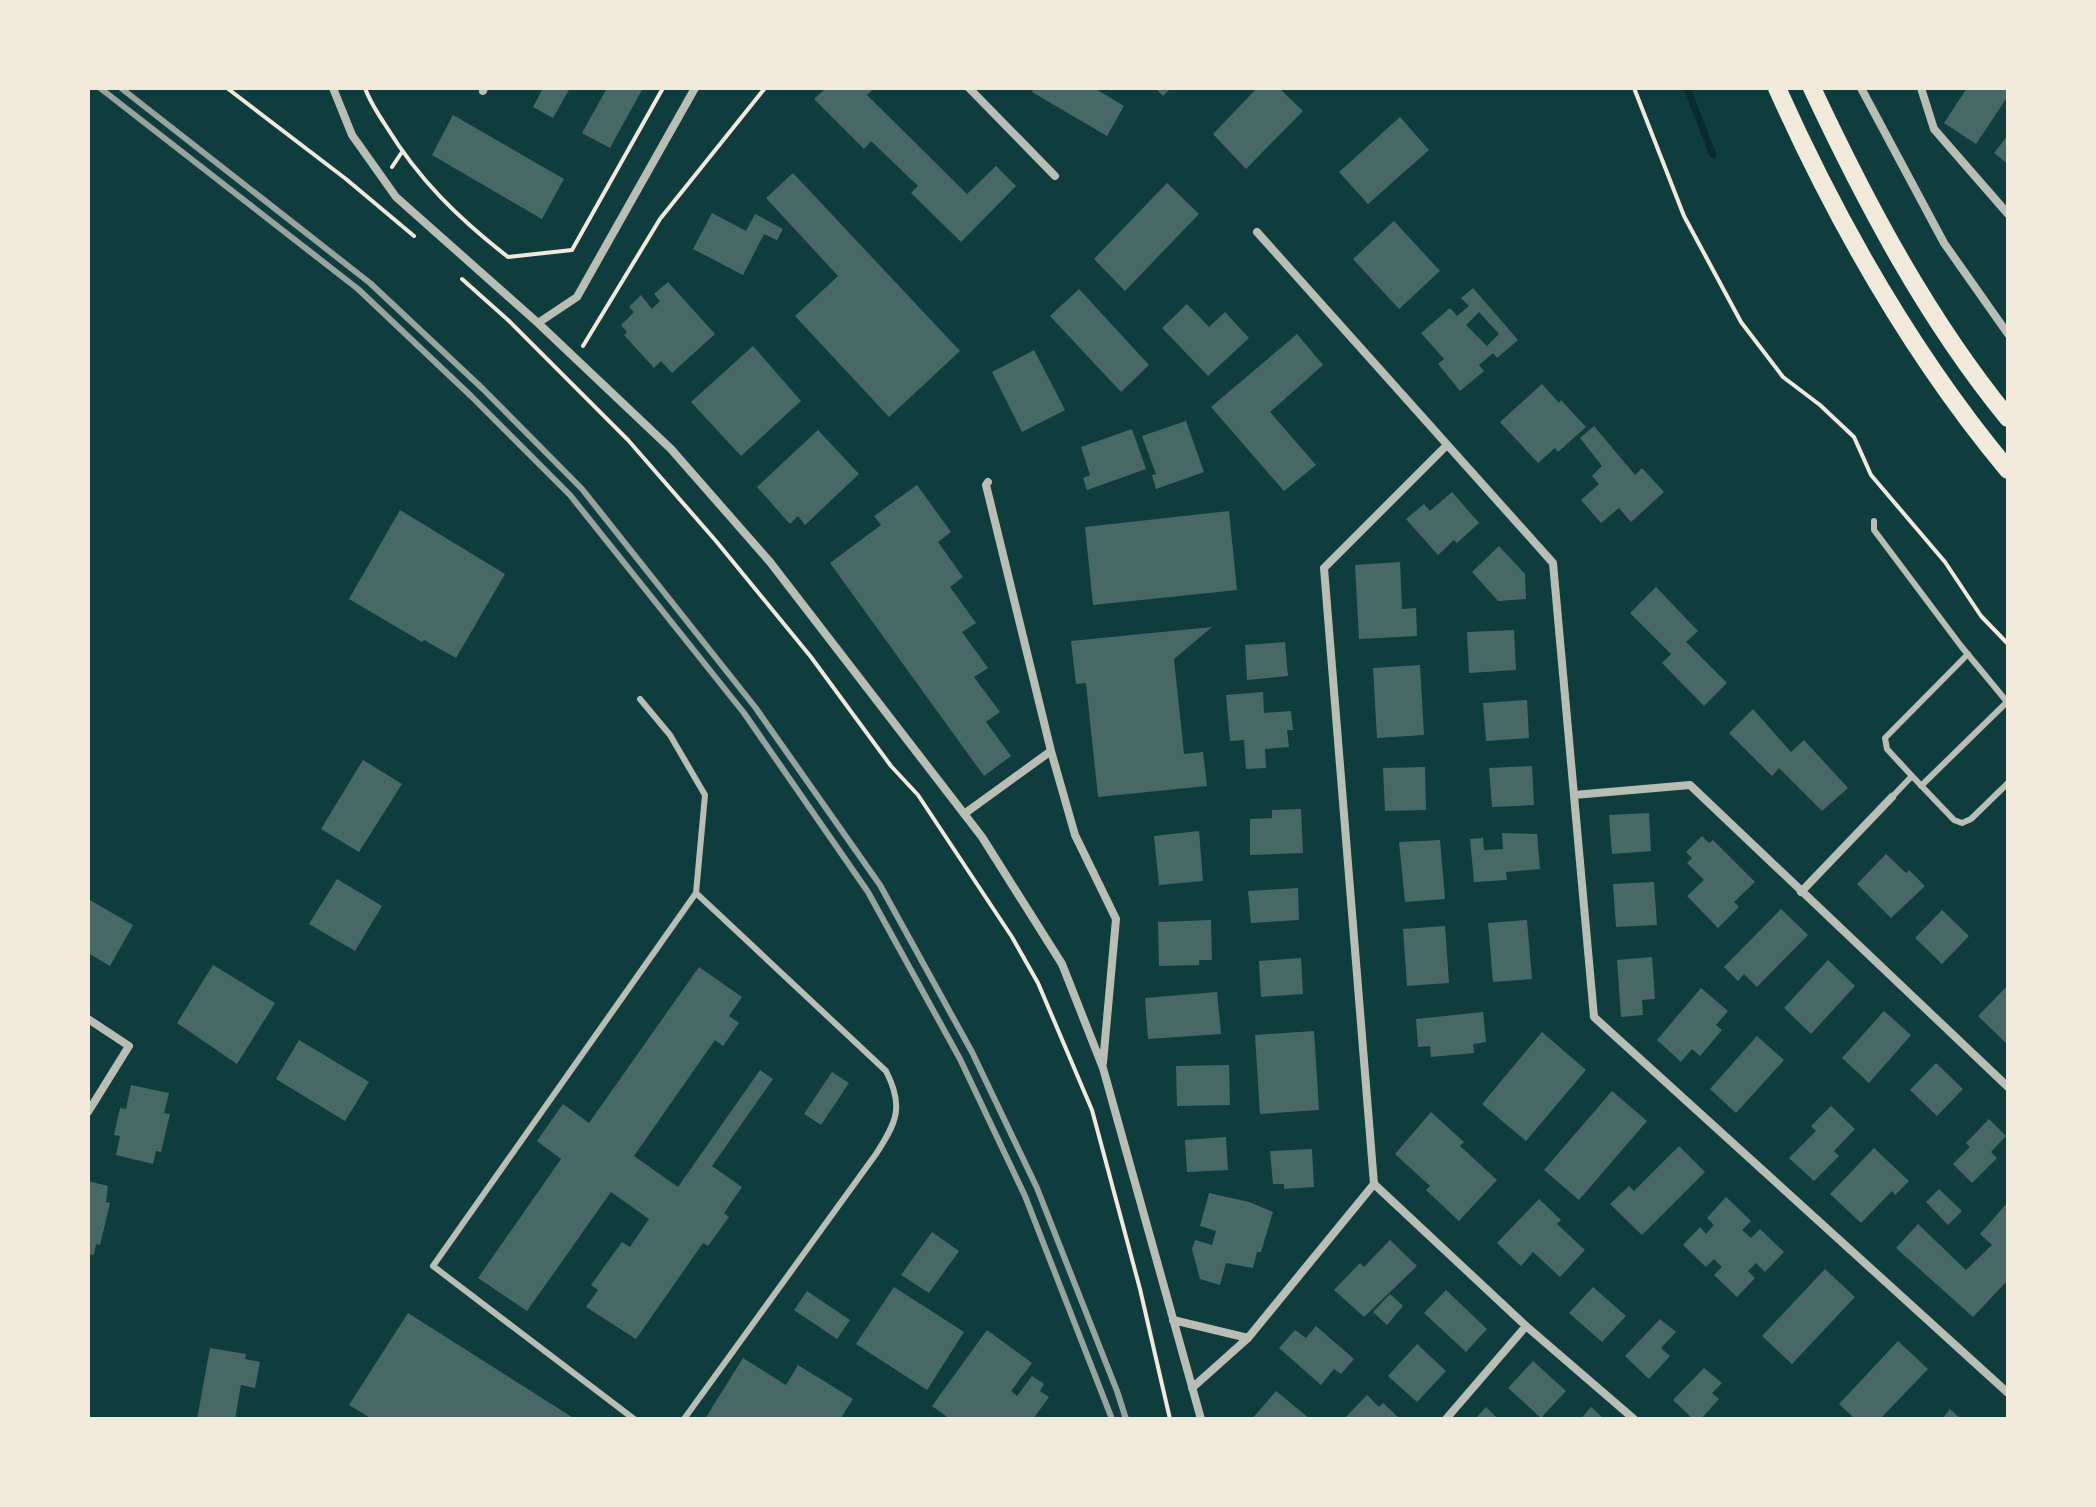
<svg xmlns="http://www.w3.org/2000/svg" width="2096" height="1507" font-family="'Varela Round',sans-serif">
<rect width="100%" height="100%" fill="#0f3d3e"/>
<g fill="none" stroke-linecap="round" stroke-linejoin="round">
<!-- stream -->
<path stroke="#0a2a2b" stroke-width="7" d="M1687,88L1713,155"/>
</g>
<!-- building -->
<path fill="#486865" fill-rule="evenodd" d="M543,88H570L553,118L533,107Z
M607,88H643L610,148L582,133Z
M826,88H874L867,95L967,194L996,166L1016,186L961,242L911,193L918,186L871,141L864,149L814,99Z
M1034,88H1094L1124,106L1107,136L1032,92Z
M1155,88H1171L1163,96Z
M1257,88H1279L1303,111L1246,169L1213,134Z
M1967,88L2008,90V96L1976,144L1944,123Z
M453,115L564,179L542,219L432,155Z
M1400,117L1429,150L1368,204L1339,172Z
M2008,135V164L1994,153Z
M793,173L960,351L889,417L795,316L838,276L766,198Z
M1167,183L1199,214L1125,291L1094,259Z
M712,213L746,231L755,214L783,229L777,240L764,234L743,275L693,249Z
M1394,221L1440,271L1399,309L1353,259Z
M668,282L715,334L672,373L661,361L654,368L624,335L627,332L621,325L634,312L629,307L641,295L652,309L660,301L654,294Z
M1473,288L1518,340L1497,358L1493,353L1479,365L1484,371L1460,391L1438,364L1444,359L1421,333L1450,308L1457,316L1469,306L1461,298ZM1479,312L1499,334L1487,346L1466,325Z
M1079,289L1149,365L1121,392L1050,316Z
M1187,304L1209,327L1225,312L1249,338L1208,376L1162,328Z
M1297,334L1323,365L1270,412L1316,465L1284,491L1211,407Z
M753,346L801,401L741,456L691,402Z
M1034,350L1065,410L1022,432L992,372Z
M1542,384L1559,403L1561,400L1586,427L1558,452L1555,448L1538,463L1500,422Z
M1186,421L1204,472L1156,489L1152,475L1156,474L1142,436Z
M1594,426L1635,475L1642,468L1664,492L1631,522L1619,508L1601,523L1581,500L1599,484L1592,476L1602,466L1580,438Z
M1132,429L1146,469L1087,490L1083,478L1090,475L1081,447Z
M818,430L859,474L805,525L798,516L790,524L757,487Z
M917,485L951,532L938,542L963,577L950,587L976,623L962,632L988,668L974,677L1000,712L986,722L1011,756L984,776L830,563L881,525L874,516Z
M1452,492L1479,523L1457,543L1454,540L1438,555L1406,519L1424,504L1430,511Z
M400,510L505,574L456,658L424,640L422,642L349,599Z
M1229,511L1237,590L1093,605L1085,527Z
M1499,546L1525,574L1526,599L1498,601L1472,572Z
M1400,562L1402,609L1416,608L1417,636L1359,639L1355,565Z
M1656,587L1698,631L1686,642L1727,683L1704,706L1662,663L1671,654L1630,613Z
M1212,627L1174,659L1184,754L1203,752L1207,786L1098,797L1086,683L1076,684L1071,641Z
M1514,630L1516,670L1469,673L1467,632Z
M1285,642L1288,676L1247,680L1245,645Z
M1420,665L1424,735L1377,738L1373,668Z
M1263,692L1264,713L1291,711L1293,730H1287L1289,747L1265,749L1266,768L1246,769L1244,740L1230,741L1226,695Z
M1527,700L1529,738L1486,741L1483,703Z
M1753,709L1791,752L1804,740L1848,788L1822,811L1779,768L1772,776L1729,733Z
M363,760L402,784L359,852L321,829Z
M1532,766L1534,805L1492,807L1489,768Z
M1425,767L1426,810L1385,811L1383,768Z
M1301,809L1303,853L1250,855V819L1272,818V810Z
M1649,813L1651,851L1612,854L1609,815Z
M1199,831L1203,881L1159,885L1154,836Z
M1502,833L1537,834L1540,869L1506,872L1507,880L1474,882L1470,839L1483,838L1484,850L1503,849Z
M1702,836L1709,843L1713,840L1755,882L1734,902L1739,907L1718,928L1687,896L1704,880L1687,863L1692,858L1686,852Z
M1440,840L1445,899L1405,902L1399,842Z
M1886,854L1906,873L1909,870L1925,886L1891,918L1857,884Z
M337,879L382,906L355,951L309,924Z
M1654,882L1657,925L1616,927L1613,884Z
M1298,888L1299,920L1251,923L1248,891Z
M88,899L133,925L110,966L88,953Z
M1781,909L1808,935L1757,987L1744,974L1738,981L1724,967Z
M1942,910L1969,936L1942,964L1915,938Z
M1211,920L1212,960H1199V965L1159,966L1158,922Z
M1527,920L1532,979L1493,982L1488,923Z
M1445,926L1449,983L1407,986L1403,929Z
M1652,957L1655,999L1642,1000L1643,1015L1621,1017L1617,960Z
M1301,958L1303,994L1261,997L1259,961Z
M1828,960L1855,986L1811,1034L1784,1008Z
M213,965L275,1003L237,1064L177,1023Z
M699,967L742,997L729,1016L739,1023L723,1046L715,1040L634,1156L678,1187L760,1070L773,1079L712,1166L742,1187L724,1213L729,1217L708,1246L703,1243L636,1339L586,1307L598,1290L591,1285L622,1242L630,1247L649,1219L611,1192L527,1311L478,1278L561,1159L537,1141L563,1104L589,1123Z
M2008,985V1045L1978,1016Z
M1701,988L1728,1011L1716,1025L1722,1030L1700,1056L1692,1049L1681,1062L1657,1040Z
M1217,992L1221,1034L1148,1039L1145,998Z
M1884,1011L1911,1035L1869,1083L1842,1058Z
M1483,1012L1486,1042L1473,1044L1474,1053L1431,1057L1430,1046L1418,1047L1416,1019Z
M1314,1031L1319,1110L1260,1114L1255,1035Z
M1542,1032L1586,1070L1526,1141L1482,1104Z
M1757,1036L1784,1060L1736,1113L1710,1089Z
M299,1040L369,1082L345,1121L276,1079Z
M1936,1063L1963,1089L1937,1116L1910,1090Z
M1229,1065L1230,1105L1177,1106L1176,1066Z
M832,1072L849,1083L821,1125L804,1114Z
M131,1085L169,1093L164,1113L170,1114L161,1152L156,1151L153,1164L116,1155L120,1136L114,1135L120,1108L126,1109Z
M1612,1091L1647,1121L1579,1200L1544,1170Z
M1831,1106L1855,1129L1834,1151L1839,1156L1814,1181L1789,1158L1816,1131L1811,1126Z
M1431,1112L1464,1142L1460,1146L1497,1180L1459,1221L1426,1190L1430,1186L1395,1154Z
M1989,1119L2006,1136L1991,1152L1997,1158L1972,1183L1953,1164L1970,1147L1966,1143Z
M1226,1137L1228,1170L1187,1172L1185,1140Z
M1679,1146L1705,1172L1642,1235L1610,1204L1629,1186L1634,1191Z
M1874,1148L1909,1181L1895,1195L1892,1191L1861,1223L1830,1194Z
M1312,1149L1314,1187L1284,1189V1184H1273L1270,1151Z
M88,1181L108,1186L106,1202L110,1203L100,1245L96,1244L94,1255L88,1254Z
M1939,1189L1962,1211L1948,1225L1926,1202Z
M1209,1193L1249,1202L1273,1212L1261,1252H1257L1253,1268L1226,1263L1220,1285L1200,1279L1192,1249L1195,1240L1212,1245L1216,1231L1200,1226Z
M1726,1197L1751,1221L1742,1230L1751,1238L1760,1229L1784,1252L1765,1272L1756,1263L1748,1271L1755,1278L1737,1297L1714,1275L1722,1267L1714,1259L1706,1267L1683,1245L1700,1227L1706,1234L1714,1225L1707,1218Z
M1539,1199L1561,1220L1557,1224L1585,1250L1560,1277L1533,1252L1521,1266L1497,1243Z
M2008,1202V1280L1973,1317L1896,1248L1918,1224L1966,1270L1992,1245L1980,1234Z
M932,1232L959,1251L929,1293L901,1275Z
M1390,1240L1417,1266L1364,1317L1334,1290L1360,1263L1364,1267Z
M1825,1269L1855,1297L1792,1364L1762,1336Z
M894,1287L964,1332L927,1390L856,1344Z
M1593,1287L1626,1316L1602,1342L1569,1313Z
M1446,1290L1487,1329L1466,1352L1424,1313Z
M807,1291L850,1320L837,1339L794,1310Z
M1390,1294L1403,1306L1387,1325L1373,1312Z
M408,1313L575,1419H372L349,1405Z
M1660,1319L1676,1332L1661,1348L1670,1356L1649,1379L1625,1356Z
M1316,1326L1354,1359L1341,1374L1334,1369L1321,1385L1279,1348L1295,1330L1306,1338Z
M987,1330L1032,1363L1011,1391L1017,1396L1032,1376L1044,1384L1040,1391L1049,1397L1033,1419H950L932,1406Z
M1898,1341L1928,1369L1880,1419H1855L1839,1404Z
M1417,1344L1446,1371L1417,1402L1388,1376Z
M210,1348L246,1354L245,1359L260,1362L255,1388L241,1385L235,1419H197Z
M743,1358L786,1385L798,1365L853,1399L840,1419H705Z
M1533,1361L1566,1391L1541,1418L1508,1388Z
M1704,1368L1722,1383L1712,1393L1719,1399L1701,1419H1693L1673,1400Z
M1276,1391L1310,1419H1252Z
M1367,1395L1379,1407L1383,1403L1400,1419H1344Z
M1486,1407L1498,1419H1475Z
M1591,1407L1604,1419H1581Z
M1950,1409L1961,1419H1942Z"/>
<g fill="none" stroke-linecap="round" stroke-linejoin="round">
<!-- path -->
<path stroke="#f1e9da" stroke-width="4" d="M227,88L346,179L414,236
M365,88C370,102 378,114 386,126C419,180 458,218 508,257L572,250L663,88
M1634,88L1684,216L1741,322L1783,377L1820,405L1854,437L1871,475L1945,562L1981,616L2008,644
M392,167L402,152
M462,279L508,320L628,440L716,541L811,657L891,766L918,795L1012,937L1038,983L1092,1110L1140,1289L1170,1419
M583,346L660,219L765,88"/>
<!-- service -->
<path stroke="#b8beb3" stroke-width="6" d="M1874,521V530L1961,646L2008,703
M1912,776L1887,749L1885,738L1968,654
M1921,786L2007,702
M1892,797L1912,776L1954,820L1962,823L1971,819L2008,783
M634,1419L433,1266L696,893L705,795L670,735L640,699
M684,1419L876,1154C897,1122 904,1106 886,1071L696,893"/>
<!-- minor -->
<path stroke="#b8beb3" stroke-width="8" d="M333,88L352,135L396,197L538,323L671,449L770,562L982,837L1062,964L1103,1068L1201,1419
M969,88L1055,176
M1861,88L1944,243L2008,334
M1921,88L1934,129L2008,214
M483,91L484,88
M1257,232L1553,563L1594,1017L2008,1393
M538,323L577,297L695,88
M1447,445L1324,568L1374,1184L1526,1326L1634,1419
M988,482L986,485L1051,751L1075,835L1116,919L1103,1063
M1574,795L1690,785L2008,1087
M964,814L1051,751
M1801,892L1892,797
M88,1019L129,1046L88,1112
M1173,1320L1248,1338
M1192,1388L1248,1338L1374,1184
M1446,1419L1526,1326"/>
<!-- trunk -->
<path stroke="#f1e9da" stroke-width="18" d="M1777,88C1838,224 1913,356 2008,470
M1812,88C1866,203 1927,319 2008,418"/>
<!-- rail -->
<path stroke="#97a49c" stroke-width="6" d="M100,88L358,289L471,396L570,495L744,713L868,892L960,1059L1025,1196L1112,1419
M121,88L370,283L483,389L582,489L755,707L880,885L972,1052L1037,1188L1117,1391L1126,1419"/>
</g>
<!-- border -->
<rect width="2096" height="1507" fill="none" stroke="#f1e9da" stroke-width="180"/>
</svg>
